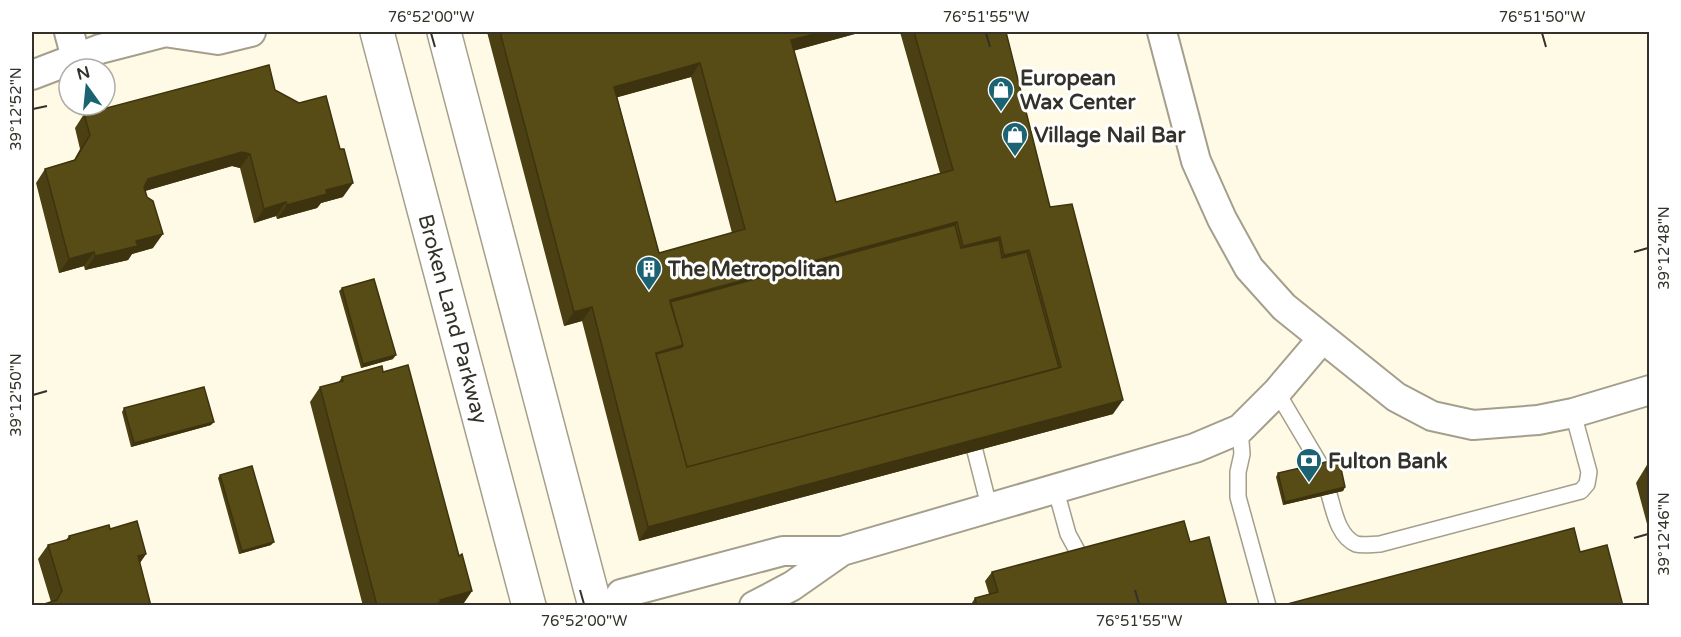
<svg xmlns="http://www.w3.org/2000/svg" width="1681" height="637" font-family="'Varela Round',sans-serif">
<rect width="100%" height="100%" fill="#fffae5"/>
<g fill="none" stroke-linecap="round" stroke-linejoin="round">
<defs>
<path id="service" d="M1277,392L1321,466
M1240,429L1242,454L1238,472V497L1268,606
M975,451L989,506
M1055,487L1068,534L1080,556
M1329,494C1334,511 1338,536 1356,544C1363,546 1373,544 1380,544L1581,491L1587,484L1589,472L1573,413"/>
<path id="minor" d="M69,32L76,58
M164,32L218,40L251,32
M1162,32L1196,161L1222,219L1249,268L1284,307L1396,397L1432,416L1473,425L1538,420L1573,413L1650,390
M32,75L100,49L166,32
M615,606L621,594L783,551H842L1195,448L1240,429L1277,392L1322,339
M754,606L792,586L842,551"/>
<path id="tertiary" d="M377,32L529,606
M444,32L595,606"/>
</defs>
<!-- service casing -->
<use href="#service" stroke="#a39f8c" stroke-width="18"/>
<!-- minor casing -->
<use href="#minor" stroke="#a39f8c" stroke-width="32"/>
<!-- tertiary casing -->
<use href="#tertiary" stroke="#a39f8c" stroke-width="36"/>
<!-- service -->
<use href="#service" stroke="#fff" stroke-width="15"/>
<!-- minor -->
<use href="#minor" stroke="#fff" stroke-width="28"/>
<!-- tertiary -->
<use href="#tertiary" stroke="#fff" stroke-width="33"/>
</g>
<!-- wall -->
<path fill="#4b4013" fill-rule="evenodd" d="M487,32H862L793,51L836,202L940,173L900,32H1006L1050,207L1113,414L639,541L582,321L564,326ZM691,77L732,233L659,253L617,97Z
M275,90L343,197L321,203L317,208L277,219L276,216L254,223L240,168L232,166L145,191L153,248L132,254L128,260L85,270L84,266L59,273L36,183L45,169L74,160L80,149L75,128L84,114Z
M342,288L393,359L361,368L339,291Z
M342,377L459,556L472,591L462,606H363L310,402L320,387L338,383Z
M124,408L211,425L131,447L122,412Z
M1650,460V535L1636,483Z
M1278,473L1345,487L1343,491L1283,505L1276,477Z
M220,475L271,545L239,554L218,478Z
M110,529L146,554L140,563L151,606L51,602L38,559L48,545L66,540L69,536Z
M1190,542L1227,606H970L975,598L989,594L985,581L992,572Z"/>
<!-- shaded-wall -->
<path fill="#3d340f" d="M822,32H862L781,54L791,40Z
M700,63L691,77L604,101L614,87Z
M242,152L250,154L240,168L232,166L138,193L148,179Z
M353,183L343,197L321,203L317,208L277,219L287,205L326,190Z
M286,202L276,216L254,223L264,209Z
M957,222L947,237L671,311L670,300Z
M163,234L153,248L132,254L128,260L85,270L95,256L136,241Z
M1000,237L991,251L953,260L963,246Z
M1029,250L1019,264L994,269L1004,255Z
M94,252L84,266L59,273L69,259Z
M592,307L582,321L564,326L574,312Z
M683,345L673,359L656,364V353Z
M396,355L393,359L361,368L363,364Z
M1123,400L1113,414L639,541L648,527Z
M214,422L211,425L131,447L134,443Z
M1345,487L1343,491L1283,505L1285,502Z
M274,542L271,545L239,554L242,551Z
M146,554L136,568L138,556Z
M472,591L462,605L431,606L440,600Z"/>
<!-- building -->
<path fill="#574b16" stroke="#3d340f" stroke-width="1.5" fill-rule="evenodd" d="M500,32H822L791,40L836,202L953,170L914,32H1006L1050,207L1072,204L1123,400L648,527L592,307L574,312ZM700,63L745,229L659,253L614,87ZM957,222L963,246L1000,237L1004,255L1029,250L1061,367L687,467L656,353L683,345L670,300Z
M269,65L275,90L299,103L326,96L340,149H344L353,183L326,190L327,194L287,205L286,202L264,209L250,154L242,152L148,179L144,187L147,197L153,201L163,234L136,241L138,246L95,256L94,252L69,259L45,169L75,160L90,135L84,114Z
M955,225L961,248L999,240L1002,258L1027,252L1059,368L687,467L656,354L682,347L683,345L670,302Z
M374,279L396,355L363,364L342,288Z
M408,365L459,556L462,554L472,591L440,600L441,602L431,606H377L320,387L343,381L342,377L382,366L383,372Z
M204,387L214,422L134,443L124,408Z
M1339,459L1345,487L1285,502L1278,473Z
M1650,463V484L1646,469Z
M252,466L274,542L242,551L220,475Z
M137,521L146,554L138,556L151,606H38L57,600L62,591L48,545L70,539L69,536L109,525L110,529Z
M1184,521L1190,542L1209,537L1227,606H977L975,598L998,592L992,572Z
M1574,528L1580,552L1607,545L1623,606H1280Z"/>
<!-- ticks -->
<path fill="none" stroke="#333129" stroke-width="2" d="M431,33L435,47M986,33L990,47M1542,33L1546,47M33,109L47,106M1634,252L1648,248M33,395L47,391M1634,538L1648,534M580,590L584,604M1135,590L1139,604"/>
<!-- icons -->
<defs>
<symbol id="shop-pin" viewBox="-11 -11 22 30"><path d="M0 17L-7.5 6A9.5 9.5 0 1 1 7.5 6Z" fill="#1b6272" stroke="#fff"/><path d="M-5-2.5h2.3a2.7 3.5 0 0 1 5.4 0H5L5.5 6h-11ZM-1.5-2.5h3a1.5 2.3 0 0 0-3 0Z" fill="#fff"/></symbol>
<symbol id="building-pin" viewBox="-11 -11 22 30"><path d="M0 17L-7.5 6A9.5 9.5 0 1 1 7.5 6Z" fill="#1b6272" stroke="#fff"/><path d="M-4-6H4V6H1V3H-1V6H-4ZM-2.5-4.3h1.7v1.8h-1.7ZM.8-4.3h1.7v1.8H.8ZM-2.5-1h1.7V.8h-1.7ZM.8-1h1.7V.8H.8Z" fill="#fff"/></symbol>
<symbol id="bank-pin" viewBox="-11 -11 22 30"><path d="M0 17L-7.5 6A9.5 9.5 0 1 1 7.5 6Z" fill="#1b6272" stroke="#fff"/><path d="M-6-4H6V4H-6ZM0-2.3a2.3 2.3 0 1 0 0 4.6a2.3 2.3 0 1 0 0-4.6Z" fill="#fff"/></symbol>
</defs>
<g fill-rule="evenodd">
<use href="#shop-pin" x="986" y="75" width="30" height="40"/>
<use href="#shop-pin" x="1000" y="120" width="30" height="40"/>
<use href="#building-pin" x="634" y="254" width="30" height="40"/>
<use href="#bank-pin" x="1294" y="446" width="30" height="40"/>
</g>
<g text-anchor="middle" stroke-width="6" stroke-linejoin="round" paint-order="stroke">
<!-- poi labels -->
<g font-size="21" font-weight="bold" fill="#333129" stroke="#fff" text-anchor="start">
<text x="1020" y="85">European<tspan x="1020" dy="24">Wax Center</tspan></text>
<text x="1034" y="142">Village Nail Bar</text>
<text x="668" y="276">The Metropolitan</text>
<text x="1328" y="468">Fulton Bank</text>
</g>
<!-- street labels -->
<g font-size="21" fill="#333129" stroke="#fff">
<text transform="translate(453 319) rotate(75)" y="7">Broken Land Parkway</text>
</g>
</g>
<!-- border -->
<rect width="1681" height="637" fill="none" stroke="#ffffff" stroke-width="66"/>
<!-- north arrow -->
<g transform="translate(87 87) rotate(345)"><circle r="28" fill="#ffffff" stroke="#adada9" stroke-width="1.5"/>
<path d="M0-4.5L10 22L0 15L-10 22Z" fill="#1b6272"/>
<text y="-9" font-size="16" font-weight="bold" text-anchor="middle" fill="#333129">N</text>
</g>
<rect x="33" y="33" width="1615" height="571" fill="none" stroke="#333129" stroke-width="2"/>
<g font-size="15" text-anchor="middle" fill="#333129">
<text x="431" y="22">76°52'00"W</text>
<text x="986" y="22">76°51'55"W</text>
<text x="1542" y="22">76°51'50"W</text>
<text transform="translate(16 109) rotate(-90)" y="5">39°12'52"N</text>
<text transform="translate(1664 248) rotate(-90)" y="5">39°12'48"N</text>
<text transform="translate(16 395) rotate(-90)" y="5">39°12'50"N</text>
<text transform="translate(1664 534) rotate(-90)" y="5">39°12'46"N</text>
<text x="584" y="626">76°52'00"W</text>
<text x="1139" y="626">76°51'55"W</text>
</g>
</svg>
